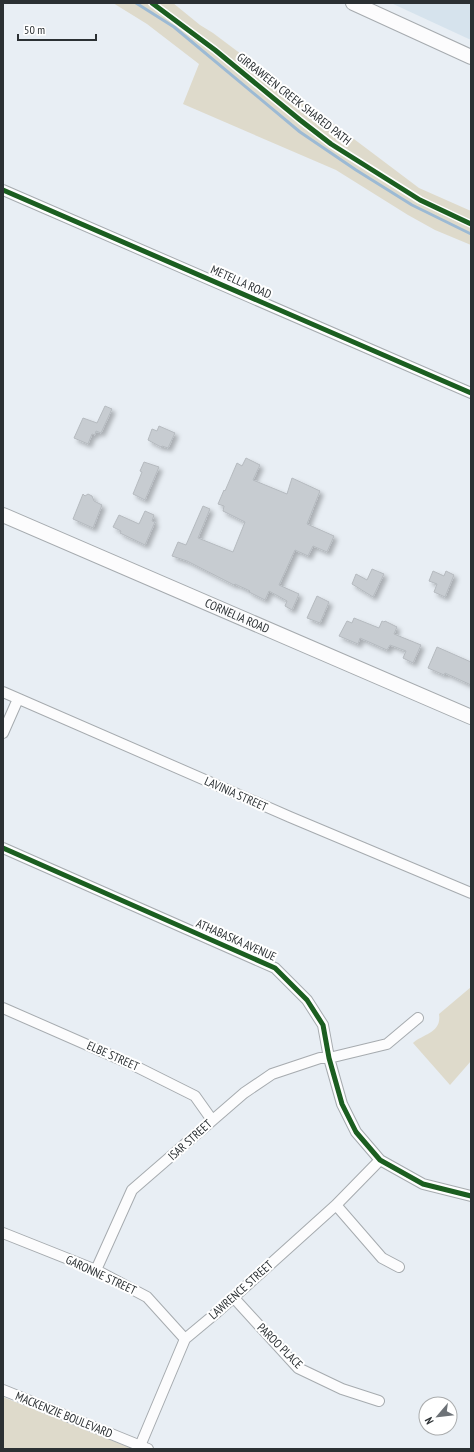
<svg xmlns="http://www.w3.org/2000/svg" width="474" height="1452" font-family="'PT Sans Narrow',sans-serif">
<defs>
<filter id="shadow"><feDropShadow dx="3.5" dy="3.5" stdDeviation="2" flood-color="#0004"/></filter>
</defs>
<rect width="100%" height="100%" fill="#e8eef4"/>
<!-- built -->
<path fill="#d6e3ed" d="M391,3H471V40Z"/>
<!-- green -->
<path fill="#dedacb" d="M113,3H173L200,25L213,33L419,188L471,211V245L435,230L408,215L336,170L183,104L199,64L147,24Z
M471,987V1061L450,1085L413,1043C423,1034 442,1033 439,1014Z
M3,1397L133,1449H3Z"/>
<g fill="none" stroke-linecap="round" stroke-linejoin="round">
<!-- stream -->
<path stroke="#9cbad4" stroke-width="3" d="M136,3L174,27L300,132L356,170L412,205L471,234"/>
</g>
<!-- building -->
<path fill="#c7ccd1" stroke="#b5babf" filter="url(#shadow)" d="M105,406L112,409L101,433L96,431L95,435L92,434L88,444L74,438L83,418L97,423Z
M159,426L175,433L168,448L162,446L161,447L148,440L152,429L157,431Z
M246,458L260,465L253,480L287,494L292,478L320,491L307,524L334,536L327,552L313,546L308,556L295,550L279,585L299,594L292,610L285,606L287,601L269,591L265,600L249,592L250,591L235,584L234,585L187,561L172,556L178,542L186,545L203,506L210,509L198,538L233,552L245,522L223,511L224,506L218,504L224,490L225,491L237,463L242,466Z
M144,462L159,467L145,500L133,494L142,472L140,471Z
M83,494L85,496L88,494L92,496L94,501L102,505L93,528L73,519Z
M145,511L154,515L152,521L155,522L145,545L120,533L121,531L113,527L119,515L139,524Z
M372,569L384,574L373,597L352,584L356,574L367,580Z
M433,571L444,576L446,571L454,575L445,597L434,592L437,584L429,581Z
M317,596L329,602L320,623L307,618Z
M354,618L379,628L382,621L384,622L385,621L397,627L394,634L421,645L413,663L403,658L406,651L390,645L387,650L360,638L358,644L339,636L347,621L352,623Z
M437,647L471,662V685L445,673L444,675L428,668Z"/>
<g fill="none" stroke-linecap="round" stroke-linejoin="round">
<defs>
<path id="street" d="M3,190L471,393
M3,692L290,817L471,893
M3,733L18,699
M3,848L275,968L307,1000L323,1025L329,1058L342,1104L356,1132L380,1160L423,1184L471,1196
M3,1008L133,1065L195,1096L212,1120
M336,1205L382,1258L399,1267
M3,1233L96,1270L147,1297L185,1339
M96,1270L132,1190L244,1093L272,1074L320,1058H329L387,1044L418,1018
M234,1298L298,1368L342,1389L379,1401
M3,1390L148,1449
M140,1446L185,1339L215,1314L336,1205L380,1160"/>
<g id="secondary">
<path d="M353,3L471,57"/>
<path id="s1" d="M3,515L471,717"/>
</g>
</defs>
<!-- street casing -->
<use href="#street" stroke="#a6abaf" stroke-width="12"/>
<!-- secondary casing -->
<use href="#secondary" stroke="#a6abaf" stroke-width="16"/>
<!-- street -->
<use href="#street" stroke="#fcfcfd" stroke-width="10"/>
<!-- secondary -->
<use href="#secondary" stroke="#fcfcfd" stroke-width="14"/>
<defs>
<path id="cycleway" d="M152,3L215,50L300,120L331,144L420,200L471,224
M3,190L471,393
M3,848L275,968L307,1000L323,1025L329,1058L342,1104L356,1132L380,1160L423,1184L471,1196"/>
</defs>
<!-- cycleway casing -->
<use href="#cycleway" stroke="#fff" stroke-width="8"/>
<!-- cycleway -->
<use href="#cycleway" stroke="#1b5e20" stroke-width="5"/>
</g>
<g text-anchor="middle" stroke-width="4" stroke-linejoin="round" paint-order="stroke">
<!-- street labels -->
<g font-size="12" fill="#2b3033" stroke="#fff">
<text transform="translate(294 99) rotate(38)" y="4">GIRRAWEEN CREEK SHARED PATH</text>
<text transform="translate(241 282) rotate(24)" y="4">METELLA ROAD</text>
<text dy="4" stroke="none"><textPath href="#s1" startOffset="255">CORNELIA ROAD</textPath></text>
<text transform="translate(236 794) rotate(24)" y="4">LAVINIA STREET</text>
<text transform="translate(236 940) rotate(24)" y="4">ATHABASKA AVENUE</text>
<text transform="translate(113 1056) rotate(24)" y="4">ELBE STREET</text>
<text transform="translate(190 1140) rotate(-42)" y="4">ISAR STREET</text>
<text transform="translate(101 1275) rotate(25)" y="4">GARONNE STREET</text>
<text transform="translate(241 1290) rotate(-42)" y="4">LAWRENCE STREET</text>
<text transform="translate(280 1346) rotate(45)" y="4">PAROO PLACE</text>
<text transform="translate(64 1415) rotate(22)" y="4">MACKENZIE BOULEVARD</text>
</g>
</g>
<!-- border -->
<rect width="474" height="1452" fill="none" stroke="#2b3033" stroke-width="8"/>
<!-- north arrow -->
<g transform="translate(438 1416) rotate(242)"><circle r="19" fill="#ffffff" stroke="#aaacad"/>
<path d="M0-3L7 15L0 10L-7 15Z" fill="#6d7277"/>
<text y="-6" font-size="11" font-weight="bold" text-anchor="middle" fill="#2b3033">N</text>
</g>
<!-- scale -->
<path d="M18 34v6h78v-6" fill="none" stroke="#2b3033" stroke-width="2"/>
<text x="24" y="34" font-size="12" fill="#2b3033" stroke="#ffffff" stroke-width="3" paint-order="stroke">50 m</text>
</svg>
